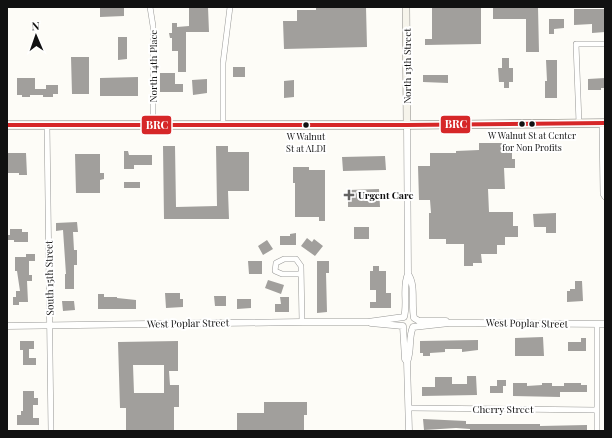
<svg xmlns="http://www.w3.org/2000/svg" width="612" height="438" font-family="'Playfair Display',serif">
<rect width="100%" height="100%" fill="#fdfcf7"/>
<!-- building -->
<path fill="#a19f9c" fill-rule="evenodd" d="M100,7H124V16L100,17Z
M189,7H208L209,32H186V72H178V51H172V38H170L169,33H172V23H177V27L189,26Z
M316,7H366L367,47L284,49L283,21H297V10H316Z
M432,7H481V44L425,45V39H432Z
M493,7H538L539,52H526V19H493Z
M574,9H605V32L592,33V24L574,25Z
M549,19H564V28L554,29V34H549Z
M118,37H127V59L118,60Z
M71,57H89V94H72Z
M502,58H509V68H513V82H509V88H504V82H499L498,68H502Z
M546,60H557V98H545V81H547Z
M233,67H245V77H233Z
M160,73H175V84H183V92H160Z
M423,75H448V83L423,82Z
M138,77V96H100V78Z
M17,78H35V89H46V85H58V94H53V97H43V95H30V97H22V95H17Z
M605,78V88H601V90H588V79Z
M207,79V93L193,95L192,80Z
M294,80V97L284,98V81Z
M479,143H504L512,151V159H515V168H504L505,189H488L489,212H513V226H518V237H505V245H497V254H481L482,263H473V266H464V244H446V239H429V213H431L430,200H419L418,166H430V153H456V151L479,150Z
M163,146H175L176,207L217,206L216,146H228V152H249V191H228L229,219H164Z
M124,151H128L129,155H152V165H134V169H124Z
M7,153H26L27,175H19V173H7Z
M75,154H100V173H104V179L100,180V193H76Z
M385,156L386,170L343,171L342,157Z
M293,167H309V170H325V221H319V217H295V183H293Z
M124,182H140V188H124Z
M379,189L380,207H348V190Z
M556,213V233H546V227H534L533,214Z
M77,222L78,232H73L74,250H77V265H74V289H65V274H66L63,230L56,231V223Z
M354,227H369V239H354Z
M10,229H22V232H28V242H14V240H7V235H10Z
M296,233V245H280V236H290V234Z
M307,238L312,242L314,239L323,246L315,256L301,246Z
M267,240L273,249L263,255L258,246Z
M26,254H35V261H29V275H32V281H27L28,302H19V305H13V297H16V291H20L17,271H15V257H26Z
M248,261H262V274H249Z
M317,261H329V273H326L327,312L317,313Z
M373,266H379V271H386V293H391V308H370V302H376V290H370V271H373Z
M268,280L284,285L281,294L265,288Z
M575,281H582L583,301L567,302V291H570V289H575Z
M165,293H180V299H183V307L166,308Z
M98,294H104V297H117V298L136,300V309H98Z
M214,296H226V306H215Z
M280,297H289V312H275V304H281Z
M237,299H251V308L237,309Z
M62,301H74L75,310L63,311Z
M543,337L544,356H515V338Z
M581,338H586V351H568V342H581Z
M478,340V350L462,352V349H445V352L430,353V356H423V353H420V341Z
M20,341H34V349H29V358H36V365H23V350H20Z
M178,341V371H169L170,385H179V407H174V431H126V408H120L118,342ZM133,365H164V393H134Z
M467,376H476L477,395L422,396V387H435V377H452V384H467Z
M497,380H506V386H503V393H490V386H497Z
M513,383H527V386L542,385V383H552V386H564V383H581V385H587V392H560V397L513,396Z
M23,391H34V398H38V405H33V418H39V425H17V415H21V411H23Z
M264,402H307V415H304V431H237V413H264Z
M423,419L466,421V424H540V426L587,425V431H470V429L456,428L424,430Z"/>
<g fill="none" stroke-linecap="round" stroke-linejoin="round">
<defs>
<path id="minor" d="M150,7L153,26V125
M579,123L576,44H605
M602,123L603,194L605,197
M223,124V63L230,7
M47,125L51,431
M301,274H282L275,271L276,263L284,259H296L301,266L302,322
M409,408L597,410
M597,431V324"/>
<path id="tertiary" d="M408,274C416,285 411,304 414,318L419,321H446
M371,323L403,326L405,359L407,362L409,431
M7,326L302,322H368L404,317C408,303 402,287 408,274L407,125
M407,362C412,350 408,338 413,327L449,323H475L605,324"/>
<path id="secondary" d="M406,7L407,125"/>
<path id="primary" d="M7,125H407L605,123"/>
</defs>
<!-- minor casing -->
<use href="#minor" stroke="#979795" stroke-width="6"/>
<!-- tertiary casing -->
<use href="#tertiary" stroke="#979795" stroke-width="7"/>
<!-- secondary casing -->
<use href="#secondary" stroke="#8e8d8b" stroke-width="8"/>
<!-- primary casing -->
<use href="#primary" stroke="#858482" stroke-width="9"/>
<!-- minor -->
<use href="#minor" stroke="#fffffe" stroke-width="5"/>
<!-- tertiary -->
<use href="#tertiary" stroke="#fffffe" stroke-width="6"/>
<!-- secondary -->
<use href="#secondary" stroke="#f6f4eb" stroke-width="7"/>
<!-- primary -->
<use href="#primary" stroke="#ede9dc" stroke-width="8"/>
<defs>
<path id="bus-1" d="M7,125H407L605,123"/>
</defs>
<!-- bus-1 casing -->
<use href="#bus-1" stroke="#fff" stroke-width="7"/>
<!-- bus-1 -->
<use href="#bus-1" stroke="#d62728" stroke-width="4"/>
</g>
<!-- markers -->
<g fill="#111" stroke="#fff" stroke-width="1.5">
<circle cx="522" cy="124" r="3.5"/>
<circle cx="532" cy="124" r="3.5"/>
<circle cx="306" cy="125" r="3.5"/>
</g>
<path fill="#646362" stroke="#fff" stroke-width="1.5" d="M347 189h4v4h4v4h-4v4h-4v-4h-4v-4h4z"/>
<g text-anchor="middle" stroke-width="4" stroke-linejoin="round" paint-order="stroke">
<!-- bus labels -->
<g font-size="9" fill="#111" stroke="#fff">
<text x="532" y="139">W Walnut St at Center<tspan x="532" dy="12">for Non Profits</tspan></text>
<text x="306" y="140">W Walnut<tspan x="306" dy="12">St at ALDI</tspan></text>
</g>
<!-- street labels -->
<g font-size="10" fill="#111" stroke="#fff">
<text transform="translate(153 66) rotate(-90)" y="4">North 14th Place</text>
<text transform="translate(407 66) rotate(-90)" y="4">North 13th Street</text>
<text transform="translate(49 278) rotate(-91)" y="4">South 15th Street</text>
<text transform="translate(188 323) rotate(-1)" y="4">West Poplar Street</text>
<text transform="translate(527 323) rotate(1)" y="4">West Poplar Street</text>
<text x="503" y="413">Cherry Street</text>
</g>
<!-- poi labels -->
<g font-size="10" font-weight="bold" fill="#111" stroke="#fff" text-anchor="start">
<text x="358" y="199">Urgent Care</text>
</g>
</g>
<g stroke="#fff" stroke-width="1.5">
<rect x="440" y="115" width="31" height="19" rx="4" fill="#d62728"/>
<rect x="141" y="115" width="31" height="20" rx="4" fill="#d62728"/>
</g>
<g font-size="11" text-anchor="middle" font-weight="bold" fill="#fff">
<text x="456" y="128">BRC</text>
<text x="157" y="129">BRC</text>
</g>
<!-- border -->
<rect width="612" height="438" fill="none" stroke="#111111" stroke-width="16"/>
<!-- north arrow -->
<g transform="translate(36 36) rotate(358)" stroke="#ffffff" stroke-width="3" paint-order="stroke">
<path d="M0-3L7 15L0 10L-7 15Z" fill="#111111"/>
<text y="-6" font-size="11" font-weight="bold" text-anchor="middle" fill="#111111">N</text>
</g>
</svg>
